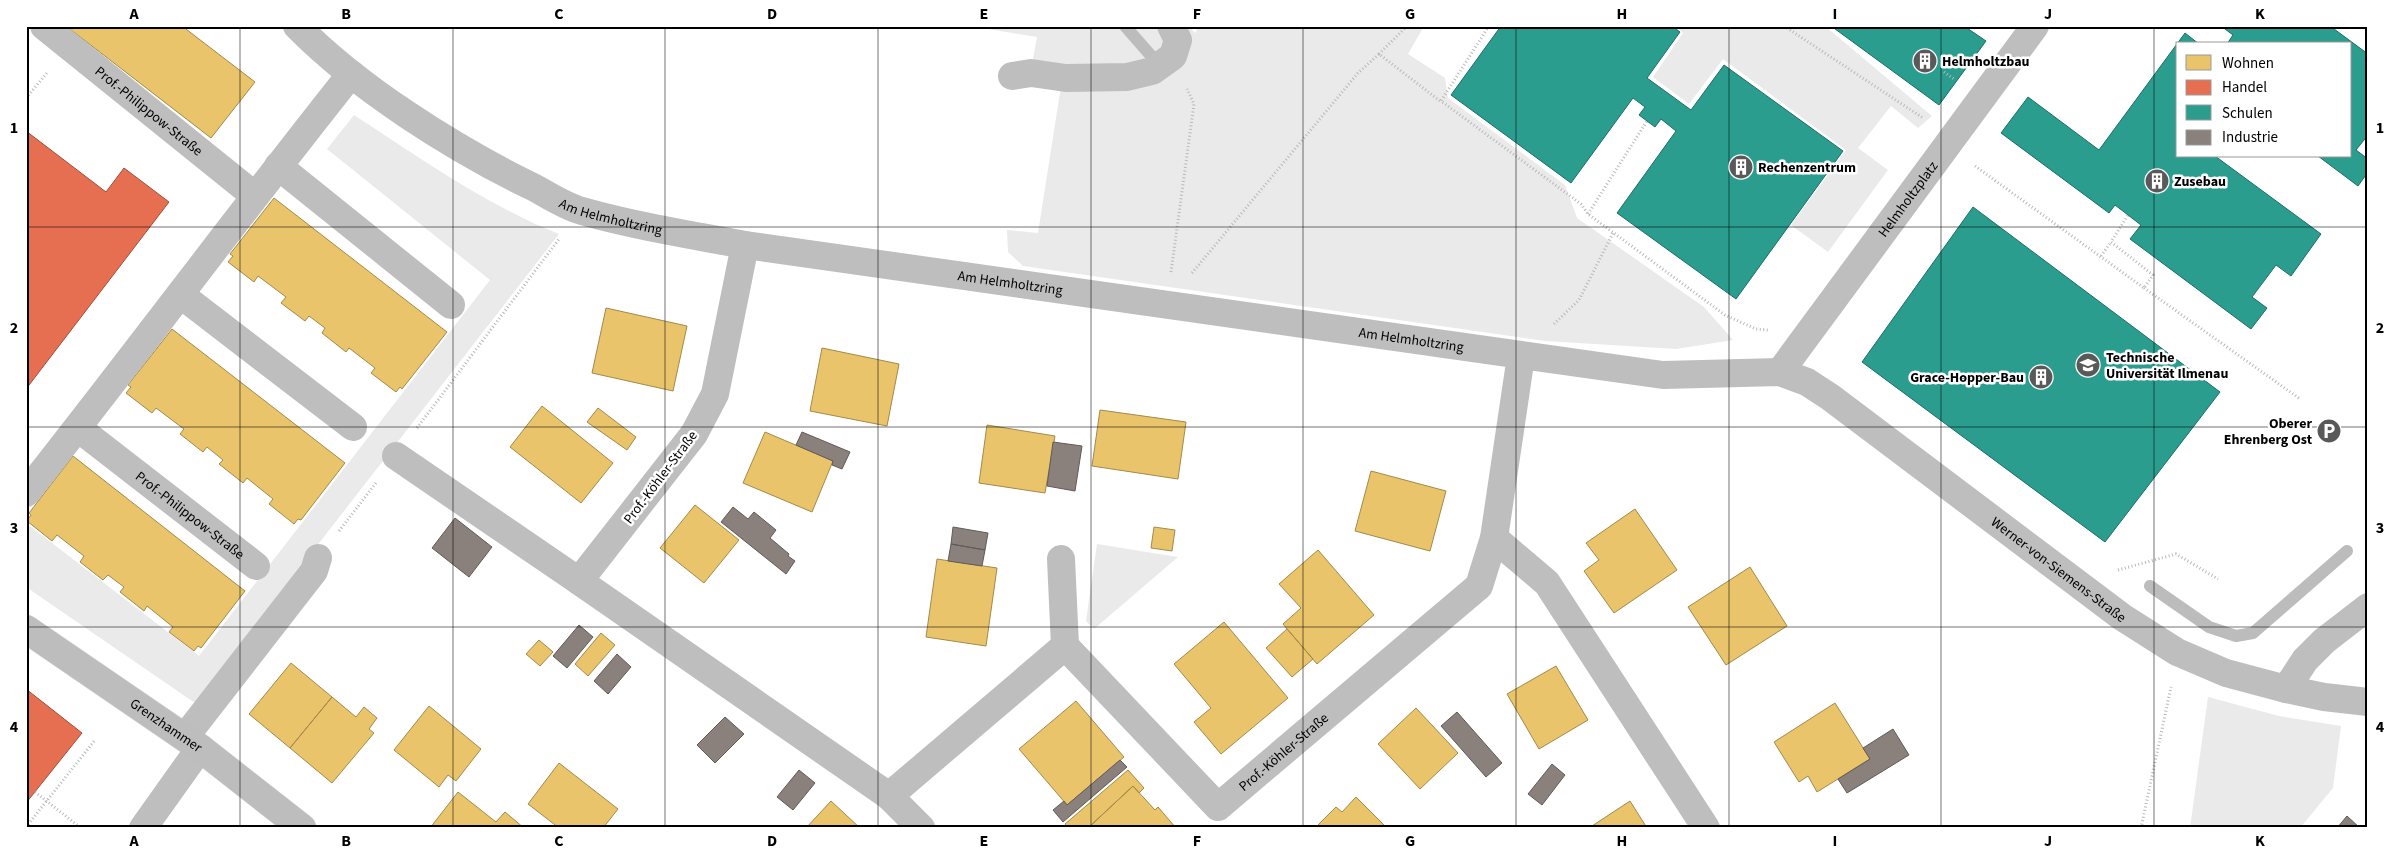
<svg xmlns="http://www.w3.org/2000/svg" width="2394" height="854" font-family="'Source Sans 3',sans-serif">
<rect width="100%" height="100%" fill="#fff"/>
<!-- green -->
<path fill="#eaeaea" d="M970,26H1189L1195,33L1199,26H1424L1408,54L1445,78L1448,98L1565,185L1577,218L1704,307L1733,340L1676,349L1545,341L1023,266L1008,252L1007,230L1038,233L1061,86L1029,80L1037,37Z
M1675,26H1825L1932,116L1918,128L1891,106L1858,148L1888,170L1828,252L1791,225L1846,150L1723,59L1689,104L1653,77L1683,33Z
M354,115C420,158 486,205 559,234L195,703L26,587V523L199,656L490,280L327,149Z
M1097,544L1178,557L1094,629L1086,621Z
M2208,697L2279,716L2341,726L2333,788L2300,828H2190Z"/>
<!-- homes -->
<path fill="#e9c46a" stroke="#a3894a" d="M66,26H182L255,82L211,138Z
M274,198L447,332L402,389L400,387L396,392L371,373L375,368L349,348L346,352L322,333L325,328L309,316L305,321L281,303L286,297L258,276L254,282L228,262L233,256L230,254Z
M606,308L687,326L673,391L592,373Z
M172,329L345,463L301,520L298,519L294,524L269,504L273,499L247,478L243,483L219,464L223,460L207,447L203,452L180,434L184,429L156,408L152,413L126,393L131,387L128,385Z
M822,348L899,364L887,426L810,411Z
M542,406L613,463L581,503L510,447Z
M598,408L636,437L627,450L587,422Z
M1100,410L1186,422L1178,479L1092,466Z
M987,425L1055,436L1045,493L979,483Z
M765,432L833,461L812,512L743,483Z
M73,456L245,591L201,648L198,646L194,651L169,632L173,627L147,606L144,611L120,592L124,587L108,575L103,580L80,562L84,556L57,535L52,541L27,521L31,515L29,513Z
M1371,471L1446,491L1430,551L1355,531Z
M695,505L739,540L704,583L660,548Z
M1635,509L1677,570L1614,613L1584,571L1599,560L1586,543Z
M1154,527L1175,530L1172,551L1151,548Z
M1318,550L1374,615L1317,664L1283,624L1301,608L1279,584Z
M937,559L997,568L986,646L926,637Z
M1750,567L1787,626L1726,665L1688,607Z
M1224,622L1288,698L1221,754L1194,722L1211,708L1174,664Z
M1287,629L1313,659L1292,677L1266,648Z
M601,633L615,645L588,676L575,664Z
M539,640L553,652L540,666L526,654Z
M291,663L332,697L290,748L249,714Z
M1556,666L1588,720L1539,749L1507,694Z
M332,697L356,717L364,707L377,718L369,729L374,733L332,783L290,748Z
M1076,701L1124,757L1067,805L1019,749Z
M1835,703L1870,759L1817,792L1808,776L1799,782L1774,742Z
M429,706L481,749L456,781L448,775L439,787L394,750Z
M1416,708L1458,753L1420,789L1378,744Z
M559,763L618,809L603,828H559L528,804Z
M1128,770L1144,788L1139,793L1133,786L1088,828H1068L1065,824Z
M1133,786L1155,810L1158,807L1176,828H1088Z
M458,792L496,822L505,812L524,828H430Z
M1356,797L1387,828H1321L1318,825L1336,807L1342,812Z
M831,801L860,828H806Z
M1630,801L1647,828H1589Z"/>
<!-- shops -->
<path fill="#e76f51" stroke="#a24e39" d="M26,131L106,192L124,168L169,202L26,389Z
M26,689L82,733L26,803Z"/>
<!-- schools -->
<path fill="#2a9d8f" stroke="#1d6e64" d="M1501,26H1672L1680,32L1647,78L1691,110L1724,65L1843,151L1736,299L1617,213L1676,131L1661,119L1655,127L1639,115L1645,107L1633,98L1571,183L1451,95Z
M1831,26H1964L1986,41L1939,105Z
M2221,26H2330L2368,54V135L2356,150L2368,159V172L2358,186L2318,156H2350V44H2227L2233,35Z
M2185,33L2199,44H2178V156H2215L2321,234L2291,276L2276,265L2252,297L2267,308L2251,329L2130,239L2141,225L2115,205L2109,213L2001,133L2028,97L2099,150Z
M1973,207L2220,392L2105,542L1862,362Z"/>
<!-- industry -->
<path fill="#8a817c" stroke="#615a57" d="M802,432L850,452L842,469L832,465L833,461L796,445Z
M1053,442L1082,446L1075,491L1047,486Z
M733,507L748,519L754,512L776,530L770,538L789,554L788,556L795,561L786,574L721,522Z
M455,518L492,547L469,577L432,548Z
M953,527L988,533L985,550L951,544Z
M951,544L985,550L982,566L948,561Z
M579,625L593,637L567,668L553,656Z
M617,654L631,667L608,694L594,681Z
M1457,712L1502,763L1486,777L1441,726Z
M725,717L744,734L715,763L697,745Z
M1893,729L1909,755L1847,793L1838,779L1870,759L1863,748Z
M1120,760L1127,767L1063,822L1053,810L1064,801L1067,805Z
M1552,764L1565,775L1542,805L1528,794Z
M799,770L815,783L793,810L777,797Z
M2347,816L2360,828H2337Z"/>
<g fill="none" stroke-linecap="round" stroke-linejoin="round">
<!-- stream -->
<path stroke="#bcbcbc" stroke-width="12" d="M1125,26L1153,58
M2150,586L2209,627L2236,636L2253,633L2347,551"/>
<defs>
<g id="major">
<path id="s6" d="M26,629L200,748L302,828"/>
</g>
</defs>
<!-- major casing -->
<use href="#major" stroke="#dbdbdb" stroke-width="29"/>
<!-- path -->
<path stroke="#b8b8b8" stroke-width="3" stroke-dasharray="1 2.5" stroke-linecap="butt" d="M1489,26L1441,101L1581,204L1588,214L1725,315L1756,329L1768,330
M1784,26L1923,118
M1379,54L1407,26
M1944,72L1954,79
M26,98L47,73
M1975,166L2144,288L2153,275L2111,242L2128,215
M1588,214L1647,121
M2101,256L2111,242
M1171,272L1194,104L1187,89
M1192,273L1358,73L1379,54L1440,101
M2144,288L2300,399
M1554,324L1579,300L1613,233
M417,428L559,239
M339,531L376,483
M2118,570L2176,554L2218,579
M35,792L81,828
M26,827L95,740
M2141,828L2171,687"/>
<!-- minor -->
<g stroke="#bebebe" stroke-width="28">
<path id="s1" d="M44,26L255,196"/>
<path id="s2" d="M297,26C358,88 453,148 531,186C547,194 564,206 582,211C635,226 691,235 745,245L1663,375L1780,372L1807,382L1830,397L2122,617L2177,652L2226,673L2286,689L2324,697L2368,702"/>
<path d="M1012,76L1031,73L1066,78L1127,77L1152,71L1173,56L1178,40L1171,26"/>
<path d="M278,166L451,305"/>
<path id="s3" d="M745,245L715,394L694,434L579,581L889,796L1065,646L1218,807L1479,586L1494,538L1521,356"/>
<path d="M181,295L353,427"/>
<path id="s4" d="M1780,372L2035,26"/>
<path id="s5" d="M78,428L256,566"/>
<path d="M396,456L579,581"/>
<path d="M26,493C136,354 241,212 351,74"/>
<path d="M1494,538L1547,583L1706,828"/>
<path d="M1061,559L1065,646"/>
<path d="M2286,689L2305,660L2324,641L2368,607"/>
<path d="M185,737L314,571L318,558"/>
<path d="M889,796L921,828"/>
<path d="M143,828L200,748"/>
</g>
<!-- major -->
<use href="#major" stroke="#bdbdbd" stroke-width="28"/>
</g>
<!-- grid -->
<path fill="none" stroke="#000" stroke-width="1" stroke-opacity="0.55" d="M240,26V828M453,26V828M665,26V828M878,26V828M1091,26V828M1303,26V828M1516,26V828M1729,26V828M1941,26V828M2154,26V828M26,227H2368M26,427H2368M26,627H2368"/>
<!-- icons -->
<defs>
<symbol id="building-disc" viewBox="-11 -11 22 22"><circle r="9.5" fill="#595959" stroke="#fff"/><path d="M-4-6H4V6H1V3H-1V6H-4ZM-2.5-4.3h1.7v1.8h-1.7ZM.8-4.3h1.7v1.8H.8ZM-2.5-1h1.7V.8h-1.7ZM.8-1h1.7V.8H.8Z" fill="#fff"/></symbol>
<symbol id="university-disc" viewBox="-11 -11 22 22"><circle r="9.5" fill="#595959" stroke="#fff"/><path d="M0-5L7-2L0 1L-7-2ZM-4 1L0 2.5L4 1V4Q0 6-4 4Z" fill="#fff"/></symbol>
<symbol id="parking-disc" viewBox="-11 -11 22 22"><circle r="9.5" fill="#595959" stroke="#fff"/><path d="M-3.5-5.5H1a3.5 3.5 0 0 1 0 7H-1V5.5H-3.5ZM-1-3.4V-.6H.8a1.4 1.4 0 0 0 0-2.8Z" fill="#fff"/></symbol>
</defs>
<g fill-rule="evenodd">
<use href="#building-disc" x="1911" y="47" width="28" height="28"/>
<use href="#building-disc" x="1727" y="153" width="28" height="28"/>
<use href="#building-disc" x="2143" y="167" width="28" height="28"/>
<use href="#university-disc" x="2074" y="351" width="28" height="28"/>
<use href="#building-disc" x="2027" y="363" width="28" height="28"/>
<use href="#parking-disc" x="2315" y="417" width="28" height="28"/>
</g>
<g text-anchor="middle" stroke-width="5" stroke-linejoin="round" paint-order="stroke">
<!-- poi labels -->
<g font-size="14" font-weight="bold" fill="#000" stroke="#fff" text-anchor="start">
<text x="1942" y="66">Helmholtzbau</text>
<text x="1758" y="172">Rechenzentrum</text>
<text x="2174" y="186">Zusebau</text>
<text x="2106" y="362">Technische<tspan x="2106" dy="16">Universität Ilmenau</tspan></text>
<text x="2024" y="382" text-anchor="end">Grace-Hopper-Bau</text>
<text x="2312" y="428" text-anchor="end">Oberer<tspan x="2312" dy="16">Ehrenberg Ost</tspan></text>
</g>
<!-- street labels -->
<g font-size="14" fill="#000" stroke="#fff">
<text dy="5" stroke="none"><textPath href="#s1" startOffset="135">Prof.-Philippow-Straße</textPath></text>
<text dy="5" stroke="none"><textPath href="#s4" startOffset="215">Helmholtzplatz</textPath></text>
<text dy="5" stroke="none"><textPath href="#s2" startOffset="371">Am Helmholtzring</textPath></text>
<text dy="5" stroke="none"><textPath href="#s2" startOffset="776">Am Helmholtzring</textPath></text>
<text dy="5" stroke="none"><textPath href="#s2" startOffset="1181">Am Helmholtzring</textPath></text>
<text transform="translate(660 477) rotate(-53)" y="5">Prof.-Köhler-Straße</text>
<text dy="5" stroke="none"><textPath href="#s5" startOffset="142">Prof.-Philippow-Straße</textPath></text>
<text dy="5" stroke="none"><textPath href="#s2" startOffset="1895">Werner-von-Siemens-Straße</textPath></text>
<text dy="5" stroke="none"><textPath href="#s6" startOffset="170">Grenzhammer</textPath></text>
<text dy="5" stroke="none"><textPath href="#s3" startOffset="1300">Prof.-Köhler-Straße</textPath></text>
</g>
</g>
<!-- border -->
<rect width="2394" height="854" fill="none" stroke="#ffffff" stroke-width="55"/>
<!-- legend -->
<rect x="2176" y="42" width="175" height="115" fill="#ffffff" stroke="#999999"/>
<rect x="2186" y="55" width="25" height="15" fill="#e9c46a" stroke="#999999"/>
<text x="2222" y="68" font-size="15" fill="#000000">Wohnen</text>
<rect x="2186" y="80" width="25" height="15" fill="#e76f51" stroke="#999999"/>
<text x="2222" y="92" font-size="15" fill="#000000">Handel</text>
<rect x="2186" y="105" width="25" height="15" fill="#2a9d8f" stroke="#999999"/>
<text x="2222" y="118" font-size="15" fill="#000000">Schulen</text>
<rect x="2186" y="130" width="25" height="15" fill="#8a817c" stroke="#999999"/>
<text x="2222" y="142" font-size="15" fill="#000000">Industrie</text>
<rect x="28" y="28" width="2338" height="798" fill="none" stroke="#000" stroke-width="2"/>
<g font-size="16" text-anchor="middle" font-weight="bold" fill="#000">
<text x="134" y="19">A</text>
<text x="346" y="19">B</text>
<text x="559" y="19">C</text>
<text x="772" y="19">D</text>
<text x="984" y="19">E</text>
<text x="1197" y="19">F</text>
<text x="1410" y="19">G</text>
<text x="1622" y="19">H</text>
<text x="1835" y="19">I</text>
<text x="2048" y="19">J</text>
<text x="2260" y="19">K</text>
<text x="14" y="133">1</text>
<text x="2380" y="133">1</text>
<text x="14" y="333">2</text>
<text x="2380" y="333">2</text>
<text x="14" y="533">3</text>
<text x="2380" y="533">3</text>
<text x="14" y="732">4</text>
<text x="2380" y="732">4</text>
<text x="134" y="846">A</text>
<text x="346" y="846">B</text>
<text x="559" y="846">C</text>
<text x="772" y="846">D</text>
<text x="984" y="846">E</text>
<text x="1197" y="846">F</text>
<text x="1410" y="846">G</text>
<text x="1622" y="846">H</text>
<text x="1835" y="846">I</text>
<text x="2048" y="846">J</text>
<text x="2260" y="846">K</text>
</g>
</svg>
